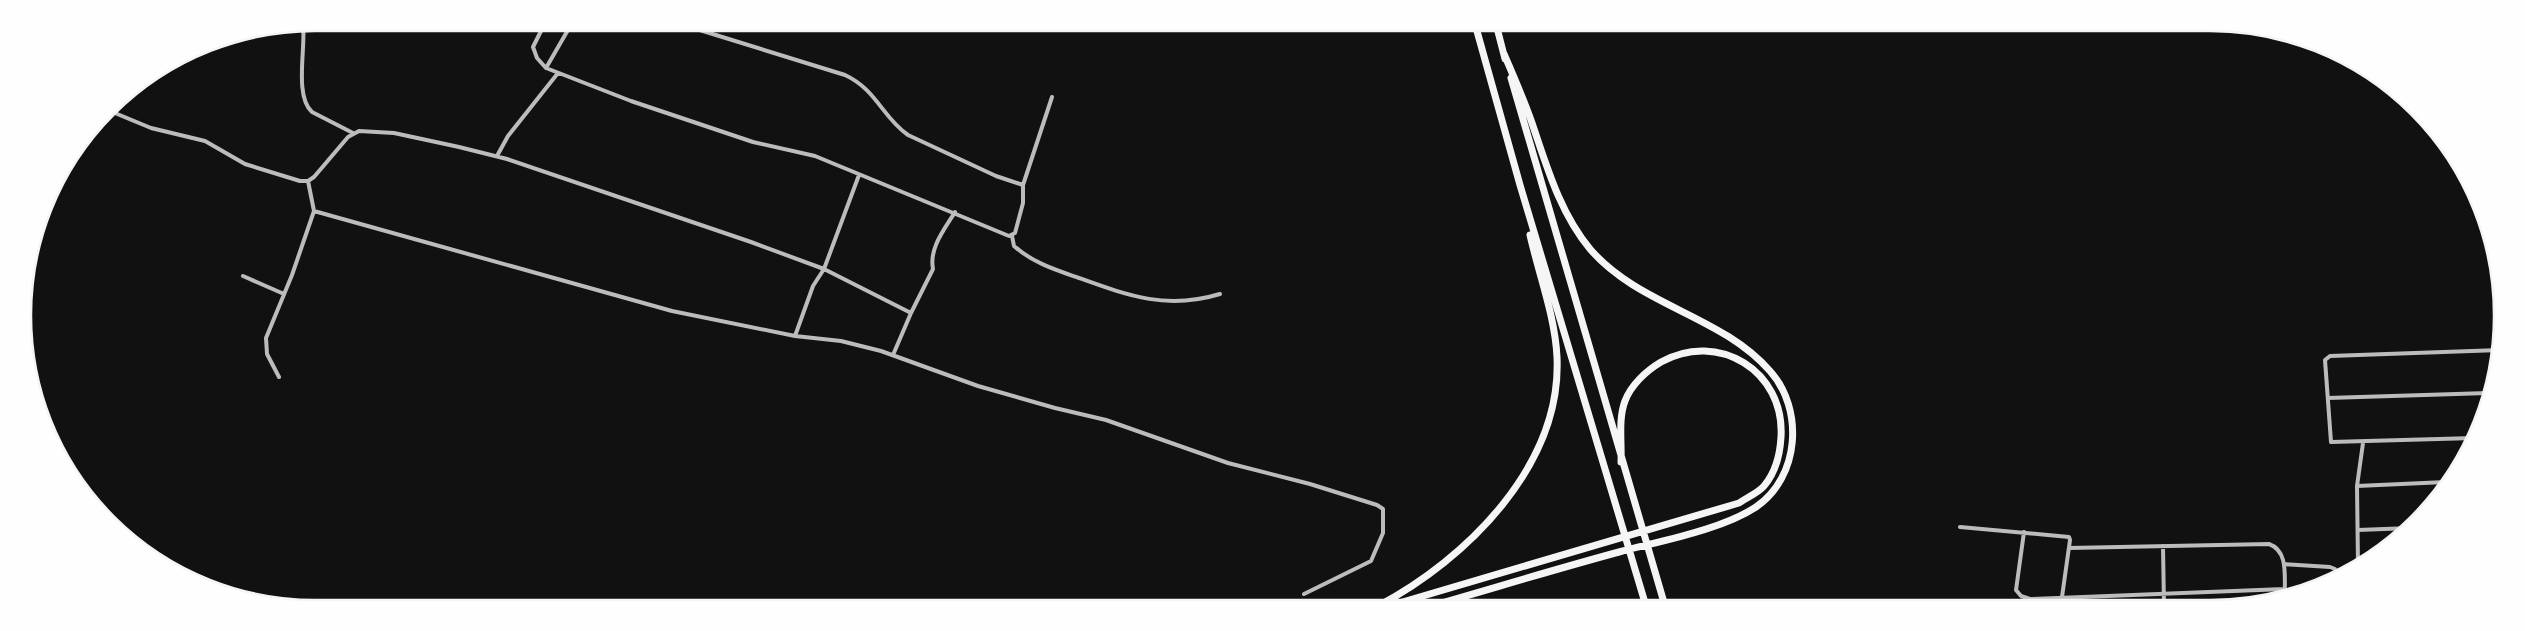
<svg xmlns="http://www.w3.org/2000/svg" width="2525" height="631" font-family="Manrope,sans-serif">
<rect width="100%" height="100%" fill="#111"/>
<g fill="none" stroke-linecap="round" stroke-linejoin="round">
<!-- minor -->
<path stroke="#bcbcbc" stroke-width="4" d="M545,23L533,47L537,58L546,68L631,101L753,142L815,156L1009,236L1015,233L1023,203V185L1052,97
M677,23L845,75C877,90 882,117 908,135L996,176L1023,185
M303,25C306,47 294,96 312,112L353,133
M546,68L572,23
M110,111L151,128L205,141L245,164L300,181H308L314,177L348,137L359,131L394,133L459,147L507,159L751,242L824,269L911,313
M497,156L508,136L558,73
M859,175L824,269L813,286L795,336L841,341L881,351L978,386L1055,408L1106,420L1228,463L1310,484L1377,505L1383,509V533L1371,561L1304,594
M308,181L314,211L672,311L795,336
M1012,236L1014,246C1033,263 1056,270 1079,278C1129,296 1167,310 1220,294
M243,276L284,294
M893,355L911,313L933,269C929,248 944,230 955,212
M279,377L267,354L266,338L292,275L314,211
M2328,398L2488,393
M2474,438L2331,442L2325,360L2330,356L2500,350
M2357,486L2446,482
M1960,527L2069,537L2070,540L2062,597
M2358,530L2410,528
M2024,532L2016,590L2021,596L2030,599L2284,589
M2163,546L2164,606
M2069,548L2269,544C2289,551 2284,577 2285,595
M2284,564L2330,567L2335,569L2338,579
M2358,565L2357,486L2363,443"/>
<!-- motorway -->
<path stroke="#f5f5f5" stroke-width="7" d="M1475,24L1520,185L1646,606
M1496,24L1505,59
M1511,78L1665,606
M1378,606C1467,559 1562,465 1557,357C1555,316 1539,275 1530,235
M1389,606L1739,503C1746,498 1758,493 1764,486C1776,472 1780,455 1781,437C1785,371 1718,330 1661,362C1646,371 1631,385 1625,401C1618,419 1622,443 1621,462
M1431,606C1494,588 1556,569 1619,552C1660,541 1721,530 1756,507C1800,477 1804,409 1770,371C1721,315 1639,306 1590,249C1560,213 1547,167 1532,123C1524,100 1514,77 1504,54"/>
</g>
<!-- crop -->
<path d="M0 0H2525V631H0ZM315 31H2210A284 284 0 0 1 2494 315V316A284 284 0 0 1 2210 600H315A284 284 0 0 1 31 316V315A284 284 0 0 1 315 31Z" fill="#fefefe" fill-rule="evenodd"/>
<path fill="none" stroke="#f5f5f5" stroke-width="2.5" d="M315 31H2210A284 284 0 0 1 2494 315V316A284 284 0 0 1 2210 600H315A284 284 0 0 1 31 316V315A284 284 0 0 1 315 31Z"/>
</svg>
